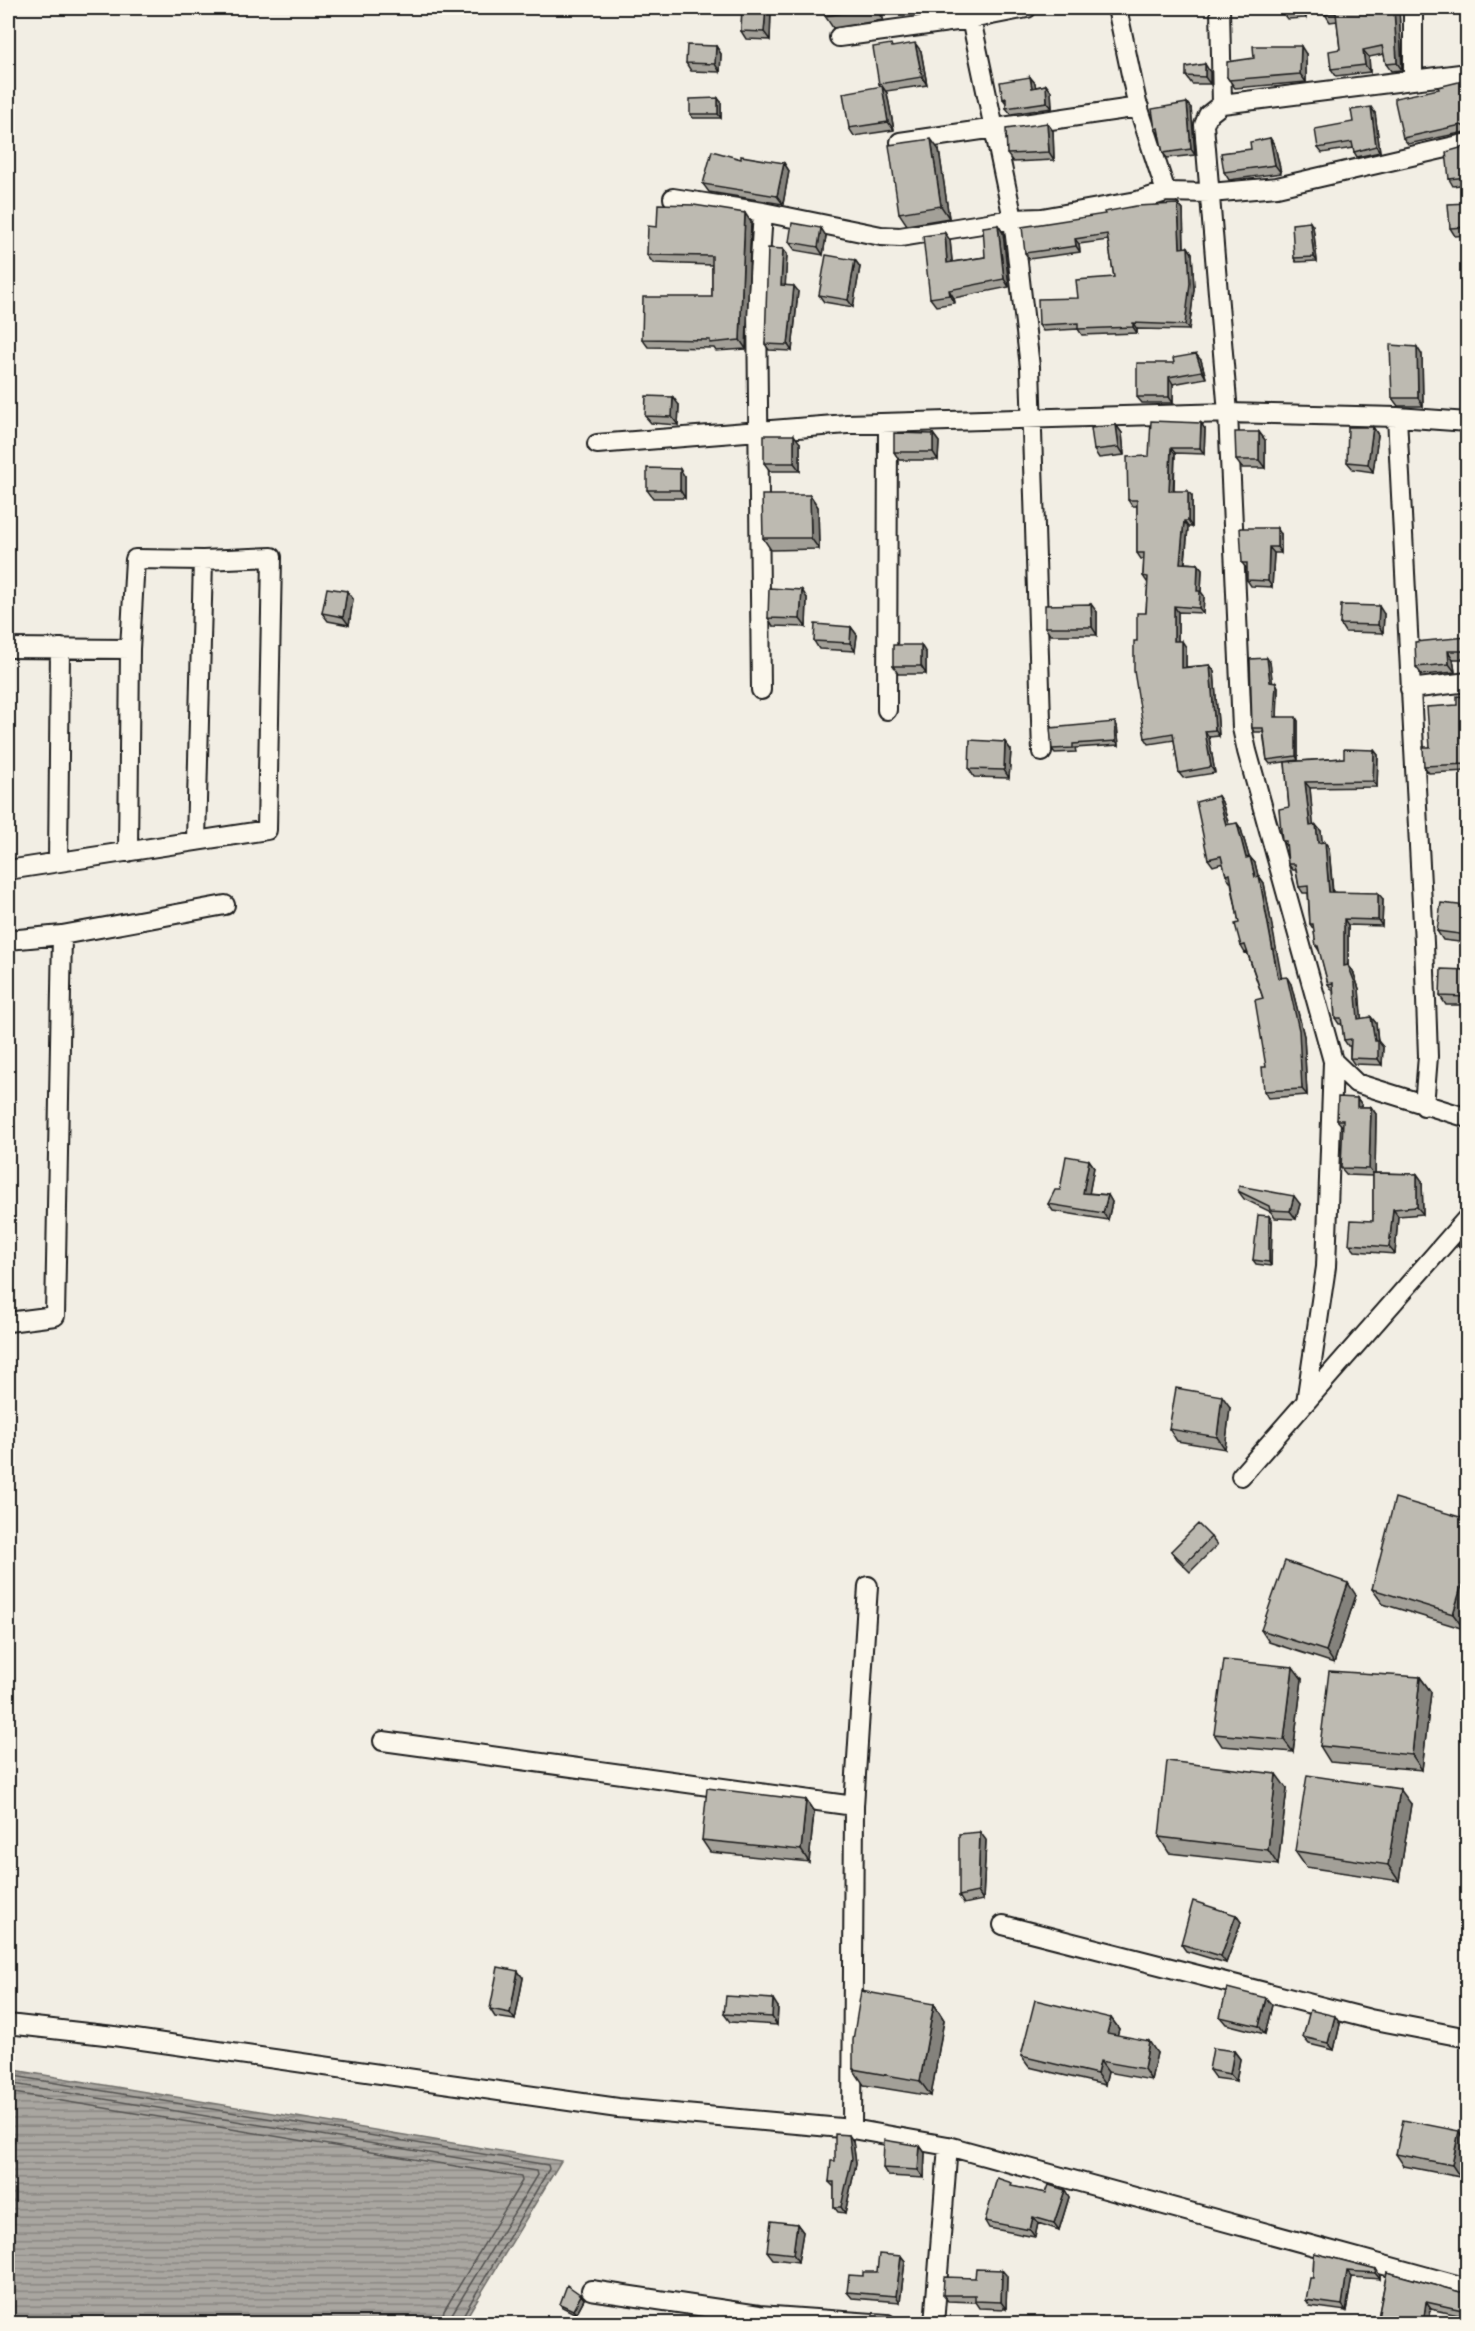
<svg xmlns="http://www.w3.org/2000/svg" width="1475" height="2331" font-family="Delius,sans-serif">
<defs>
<pattern id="water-rules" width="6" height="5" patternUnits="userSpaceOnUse" patternTransform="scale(1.5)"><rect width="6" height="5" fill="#a9a6a0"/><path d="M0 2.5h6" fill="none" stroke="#898682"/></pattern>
</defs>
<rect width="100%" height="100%" fill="#f2eee4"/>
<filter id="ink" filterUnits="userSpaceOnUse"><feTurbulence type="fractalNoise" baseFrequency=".0167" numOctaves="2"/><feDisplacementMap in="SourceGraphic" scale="12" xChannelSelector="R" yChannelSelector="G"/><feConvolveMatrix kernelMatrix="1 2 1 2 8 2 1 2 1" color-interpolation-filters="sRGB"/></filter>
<g filter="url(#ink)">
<!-- water -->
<path fill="url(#water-rules)" stroke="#716f6b" stroke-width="1.5" d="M8,2069L561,2161L463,2323H8Z"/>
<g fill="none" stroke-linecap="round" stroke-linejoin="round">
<!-- shore -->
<path stroke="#545351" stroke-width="1.5" d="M8,2075L548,2165L549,2169L458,2324
M8,2083L536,2171L537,2175L452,2314L450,2324
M8,2092L521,2177L522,2181L444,2311L441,2324"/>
<defs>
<path id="minor" d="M1027,8L971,19L1013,219L1030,367L1042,752
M1117,8L1137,103L1166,192
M1220,8L1222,104
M839,37L971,19
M1468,73L1222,104L1208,115L1204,125L1228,413L1242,728L1247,751L1333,1061L1356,1083L1468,1118
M1413,79V8
M900,142L1139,107
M673,198L763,212L881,236L900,237L1013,219L1042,218L1137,201L1166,192L1210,193L1277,187L1468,143
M1397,417L1424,943L1428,1056L1424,1106
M597,444L847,424L1228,413L1397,417L1468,422
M8,648L130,649L135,559L203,560L272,557L267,830L8,870
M1410,689L1468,682
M761,690L757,307L763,212
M887,710L888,424
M196,841L203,560
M128,852L130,649
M58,862L60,648
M8,940L62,935L225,905
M8,1322L55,1316L62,935
M1306,1402L1326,1267L1333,1061
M1241,1476L1468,1217
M383,1741L854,1806
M1003,1925L1370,2019L1468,2038
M8,2024L114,2036L618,2108L852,2129L948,2146L1468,2288
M852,2129L854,1806L868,1586
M591,2290L759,2315L887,2324
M934,2324L948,2146"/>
</defs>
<!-- minor casing -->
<use href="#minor" stroke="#1c1c1c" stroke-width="22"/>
<!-- minor -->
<use href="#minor" stroke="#fbf7ec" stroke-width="18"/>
</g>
<!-- wall -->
<path fill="#a3a098" stroke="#1c1c1c" stroke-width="1.5" d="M742,8H770L771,10L770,40L746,39L741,31Z
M823,8H882L883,20L833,28L825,16Z
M1306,8V18L1287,19L1282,12Z
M1324,8H1399L1402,70L1391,71L1386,64L1384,54L1369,57L1370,72L1336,76L1331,69L1340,49L1337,21L1330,22L1325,14Z
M716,46L721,54L720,72L691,71L686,63Z
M894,47L921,51L927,85L886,91L887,93L894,130L854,136L849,128L880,86L879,84Z
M1306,54V82L1235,88L1227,77Z
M1210,72V84H1192L1186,76Z
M1030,77L1035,83V87L1046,85L1051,91L1052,108L1011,114L1006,108V103L1003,99Z
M1467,80V133L1465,132L1408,144L1403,138L1439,89Z
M721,102V118H693L690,114Z
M1191,108L1195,155L1167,158L1163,153L1159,134L1155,129Z
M1375,113L1380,152L1357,157L1354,152L1353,148L1322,153L1318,148L1353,122Z
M1047,123L1053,131L1054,160L1013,162L1007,154Z
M1270,138L1275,146L1281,173L1229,180L1224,172L1251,149Z
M1467,146V184L1453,186L1449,179Z
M939,150L949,218L907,225L899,213Z
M741,159L784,163L789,171L783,204L709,192L703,184Z
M1467,203V235L1455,236L1450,228Z
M1178,204L1183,210L1184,248L1188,247L1192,253L1194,289L1189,330L1137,329V333L1082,335L1078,329L1043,331L1039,325L1078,298L1114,277L1108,240L1079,244L1080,252L1029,259L1025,253Z
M751,222L746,349L716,351L714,348L648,347L642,339L712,297V265L653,263L647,255L657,227Z
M998,225L1003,233L1009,287L954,298L955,303L936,306L930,298L950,240L952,262L985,257Z
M1313,226L1317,261L1296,262L1294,258Z
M826,236L823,255L795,250L789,242Z
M787,254L785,285L798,291L792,351L769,350L765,344Z
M855,260L860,267L853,307L824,302L819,295Z
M1422,355L1423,406H1398L1392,398Z
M1201,360L1206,378L1173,384V403H1142L1137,397L1174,363Z
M679,405L678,425L651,423L645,416Z
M1116,425L1122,433L1124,455L1099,458L1094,450Z
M1373,427L1378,435L1373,472L1353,469L1347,462Z
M1205,429L1204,454L1175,453L1174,491L1192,496V527H1188L1185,563L1198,564L1202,569L1201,592L1204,596L1203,613L1178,612V641L1186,647V667L1210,665L1214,671L1219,736L1209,737L1215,773L1183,778L1179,773L1174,740L1149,744L1145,738L1137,641L1146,613L1148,582H1147L1143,576L1144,559H1141L1137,553V506H1132L1128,500L1149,456Z
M1259,432L1265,440V468H1242L1236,460Z
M933,434L939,442L938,460H899L894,452Z
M800,443V471H770L764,463Z
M685,477V498H653L647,490Z
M810,495L818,507L819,549L771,550L763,538Z
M1281,534V553H1274L1272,587L1251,586L1247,580V569L1242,563Z
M347,591L353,599L349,625L328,621L322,613Z
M807,598L806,627L773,626L768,618Z
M1097,612V635H1050L1045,627Z
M1384,614L1383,633L1345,632L1340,624Z
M851,627L857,635L855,651L819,649L814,641Z
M1467,637V659H1453L1455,672L1422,675L1416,667Z
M926,653V674H898L893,666Z
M1270,662L1272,683H1276L1278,687L1277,717L1298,721V760L1270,764L1267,760L1263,732H1254L1252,728Z
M1467,697V771L1429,773L1424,766L1430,747L1457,705Z
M1115,722L1117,726L1119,745L1075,748L1076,752L1055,753L1052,749Z
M1005,742L1011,750L1009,778L974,777L969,769Z
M1374,750L1378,755L1377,787L1310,788L1313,826L1321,831L1322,842L1329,848L1333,892L1383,899L1382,926L1348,925V965L1353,971L1359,989L1361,1019L1371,1017L1376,1023L1378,1041L1383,1047L1382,1065L1354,1064L1350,1058V1046H1348L1344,1040L1342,1024H1339L1335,1018L1333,990H1332L1328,984L1320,952L1316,946L1314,930L1310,924L1308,893H1303L1299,887L1296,870H1293L1288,864L1287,847L1282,841L1289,807L1285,762L1344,758Z
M1218,796L1222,802L1229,825L1237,823L1241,829L1249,857L1255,863L1258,876H1259L1264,883L1281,978L1291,984L1304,1036L1307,1095L1268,1098L1264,1091L1266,1067L1263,998L1247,952L1245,953L1241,946L1239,923L1231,882H1230L1226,875L1223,863L1213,866L1208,859Z
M1467,906V943L1443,940L1437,931Z
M1467,970V1005H1446L1440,996Z
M1357,1098L1362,1105V1107H1371L1376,1114L1375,1173L1417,1174L1422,1181L1423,1214L1398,1216L1395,1254L1355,1251L1349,1244L1373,1221V1176L1347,1175L1341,1168L1343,1127L1337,1120Z
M1089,1160L1094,1167L1089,1193L1108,1195L1112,1202L1108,1220L1053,1211L1048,1204L1060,1190Z
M1238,1191L1300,1204L1296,1219L1275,1218L1271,1212L1244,1199Z
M1272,1220L1271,1266L1256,1264L1253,1260Z
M1467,1233V1256L1464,1253L1458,1245Z
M1230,1407L1225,1449L1177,1441L1169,1429Z
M1467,1519L1464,1629L1383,1604L1372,1589Z
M1211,1537L1217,1545L1190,1572L1177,1559L1171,1551Z
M1356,1595L1334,1663L1269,1642L1261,1630Z
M1420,1677L1431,1692L1422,1770L1330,1762L1320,1746Z
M1302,1679L1293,1752L1222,1746L1214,1734Z
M1287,1789L1278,1865L1169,1853L1159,1837Z
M806,1800L814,1812L809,1862L710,1852L702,1840Z
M1411,1804L1399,1881L1306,1867L1295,1851Z
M986,1840L983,1900L964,1904L959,1896Z
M1236,1915L1241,1922L1226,1963L1186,1951L1181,1944Z
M523,1978L515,2020L495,2017L490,2009Z
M934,2004L944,2020L931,2096L864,2085L853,2069Z
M1272,2005L1265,2034L1226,2024L1220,2017Z
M778,2007L777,2025L730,2022L724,2014Z
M1111,2018L1119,2029L1117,2035L1157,2053L1151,2080L1108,2072L1105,2085L1029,2067L1021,2056Z
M1340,2024L1334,2050L1309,2044L1303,2037Z
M1234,2051L1240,2059L1236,2081L1215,2078L1209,2070Z
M853,2141L856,2164L845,2213L838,2212L834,2207V2187L829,2182L835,2161Z
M1467,2143L1460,2177L1404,2166L1396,2154Z
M920,2146L925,2153L924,2178L888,2176L883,2168Z
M1015,2187L1046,2193L1065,2190L1069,2197L1059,2230L1038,2223L1035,2237L989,2228L985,2221Z
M797,2224L803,2232L798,2262L773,2259L767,2251Z
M1314,2253L1376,2269L1380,2276V2279L1352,2277L1346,2311L1310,2306L1306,2300L1313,2278Z
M901,2256L905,2261L900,2302L852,2298L847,2292L863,2276L877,2272Z
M1387,2272L1460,2292L1467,2290V2317L1431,2309L1378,2318Z
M1007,2276L1006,2309L979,2308L975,2302L948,2301L943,2295L975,2278Z
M581,2295L584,2299L576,2314L562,2307L560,2304Z"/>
<!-- shaded-wall -->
<path fill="#84827c" stroke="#1c1c1c" stroke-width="1.5" d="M766,8H770L771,10L770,40L764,32Z
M875,8H882L883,20Z
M1301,8H1306V18L1301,10Z
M1394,8H1399L1402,70L1397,63Z
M915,43L921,51L927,85L922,77Z
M716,46L721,54L720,72L715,64Z
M1301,46L1306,54V82L1300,74Z
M1363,50L1369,57L1370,72L1365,65Z
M1205,64L1210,72V84L1205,77Z
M1030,77L1035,83L1037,95L1032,88Z
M1046,85L1051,91L1052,108L1047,102Z
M882,86L887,93L894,130L888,122Z
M718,98L721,102V118L718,114Z
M1187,103L1191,108L1195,155L1191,149Z
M1371,107L1375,113L1380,152L1376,146Z
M1047,123L1053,131L1054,160L1049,152Z
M1270,138L1275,146L1281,173L1275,165Z
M931,139L939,150L949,218L941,206Z
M784,163L789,171L783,204L777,196Z
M1178,204L1183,210L1184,253L1180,248Z
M745,213L751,222L746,349L740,340Z
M1310,222L1313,226L1317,261L1314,257Z
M998,225L1003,233L1009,287L1004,279Z
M821,228L826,236L823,255L818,247Z
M945,233L950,240L953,271L947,263Z
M1075,239L1079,244L1080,252L1076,246Z
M1188,247L1192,253L1194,289L1189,330L1185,325Z
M783,249L787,254L785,290L781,285Z
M855,260L860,267L853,307L848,300Z
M794,286L798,291L792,351L788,345Z
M949,290L954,298L955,303L950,295Z
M1133,323L1137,329V333L1133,327Z
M1417,347L1422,355L1423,406L1418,398Z
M1196,354L1201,360L1206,378L1202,371Z
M1169,377L1173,384V403L1169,397Z
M673,397L679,405L678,425L672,417Z
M1201,423L1205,429L1204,454L1200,448Z
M1116,425L1122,433L1124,455L1119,447Z
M1373,427L1378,435L1373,472L1368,464Z
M1259,432L1265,440V468L1259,460Z
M933,434L939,442L938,460L933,452Z
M794,435L800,443V471L794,463Z
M1171,448L1175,453L1173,496L1169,491Z
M680,469L685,477V498L680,490Z
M1188,491L1192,496V527L1188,521Z
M810,495L818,507L819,549L811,538Z
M1184,521L1188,527L1184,569L1180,563Z
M1277,528L1281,534V553L1277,547Z
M1269,547L1274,553L1272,587L1268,581Z
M1198,564L1202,569L1201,592L1204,596L1203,613L1199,608L1197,591Z
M802,590L807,598L806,627L800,619Z
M347,591L353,599L349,625L343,617Z
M1091,604L1097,612V635L1092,627Z
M1174,606L1178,612V647L1174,641Z
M1379,606L1384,614L1383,633L1378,625Z
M851,627L857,635L855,651L850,643Z
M1182,641L1186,647V673L1182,668Z
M921,645L926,653V674L921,666Z
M1448,651L1453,659L1455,672L1449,664Z
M1267,658L1270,662L1273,686L1270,682Z
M1210,665L1214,671L1219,736L1215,730Z
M1276,683L1278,687L1277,721L1274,717Z
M1296,717L1298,721V760L1296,756Z
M1115,722L1117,726L1119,745L1116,741Z
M1205,731L1209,737L1215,773L1211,767Z
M1005,742L1011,750L1009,778L1004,770Z
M1374,750L1378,755L1377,787L1373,781Z
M1305,782L1310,788L1314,832L1310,826Z
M1218,796L1222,802L1231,832L1226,825Z
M1237,823L1241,829L1251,864L1246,858Z
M1316,825L1321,831L1323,849L1318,843Z
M1325,842L1329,848L1333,898L1329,892Z
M1250,857L1255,863L1260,884L1255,877Z
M1259,876L1264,883L1283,985L1278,978Z
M1378,893L1383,899L1382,926L1378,920Z
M1344,919L1348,925V972L1344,966Z
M1348,965L1353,971L1359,989L1362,1025L1358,1019Z
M1287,977L1291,984L1304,1036L1307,1095L1302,1089Z
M1371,1017L1376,1023L1378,1043V1041L1383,1047L1382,1065L1378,1059Z
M1357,1098L1362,1105V1114L1357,1107Z
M1371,1107L1376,1114L1375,1176L1369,1169Z
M1089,1160L1094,1167L1088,1200L1083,1193Z
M1417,1174L1422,1181L1423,1214L1417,1207Z
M1108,1195L1112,1202L1108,1220L1103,1213Z
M1294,1196L1300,1204L1296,1219L1290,1211Z
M1393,1209L1398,1216L1395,1254L1389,1247Z
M1269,1216L1272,1220L1271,1266L1269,1262Z
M1222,1396L1230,1407L1225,1449L1217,1437Z
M1467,1568V1618L1464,1629L1453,1614Z
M1348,1583L1356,1595L1334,1663L1326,1651Z
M1293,1667L1302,1679L1293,1752L1284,1740Z
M1420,1677L1431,1692L1422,1770L1412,1755Z
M1276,1774L1287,1789L1278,1865L1268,1850Z
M1400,1789L1411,1804L1399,1881L1388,1865Z
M806,1800L814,1812L809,1862L801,1850Z
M980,1832L986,1840L983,1900L978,1892Z
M1236,1915L1241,1922L1226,1963L1221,1956Z
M9,1939L13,1945L10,1962L8,1958Z
M518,1971L523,1978L515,2020L510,2013Z
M1266,1998L1272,2005L1265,2034L1259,2026Z
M773,1999L778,2007L777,2025L772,2017Z
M934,2004L944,2020L931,2096L920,2081Z
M1335,2016L1340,2024L1334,2050L1328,2043Z
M1111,2018L1119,2029L1115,2044L1107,2033Z
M1149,2041L1157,2053L1151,2080L1144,2069Z
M1234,2051L1240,2059L1236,2081L1230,2074Z
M1100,2061L1108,2072L1105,2085L1097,2074Z
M1459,2131L1467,2143L1460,2177L1452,2165Z
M849,2135L853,2141L856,2164L845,2213L841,2207Z
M920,2146L925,2153L924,2178L918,2170Z
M1065,2190L1069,2197L1059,2230L1054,2223Z
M1033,2217L1038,2223L1035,2237L1030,2230Z
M797,2224L803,2232L798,2262L793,2254Z
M901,2256L905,2261L900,2302L896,2296Z
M1376,2269L1380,2276V2279L1375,2273Z
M1002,2270L1007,2276L1006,2309L1001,2302Z
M1347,2271L1352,2277L1346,2311L1342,2305Z
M581,2295L584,2299L576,2314L573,2310Z
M1426,2302L1431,2309L1429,2324H1423Z"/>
<!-- building -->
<path fill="#bdbab1" stroke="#1c1c1c" stroke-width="1.5" d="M742,8H766L764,32L741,31Z
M823,8H875L825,16Z
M1281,8H1301V10L1282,12Z
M1324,8H1394L1397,63L1386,64L1382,46L1363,50L1365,65L1331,69L1329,51L1340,49L1336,13L1325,14Z
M915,43L922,77L879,84L873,47L891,44L892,47Z
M687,45L716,46L715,64L686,63Z
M1253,46H1301L1300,74L1229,80L1227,77V62L1254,58Z
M1205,64V77L1186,76V67Z
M1030,77L1032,88L1046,85L1047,102L1006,108V98L1003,99L1000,82Z
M1467,80V128L1461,125L1403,138L1395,102V98L1439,89L1438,87Z
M882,86L888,122L849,128L843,93Z
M718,98V114H690V99Z
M1187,103L1191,149L1163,153L1158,128L1155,129L1152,109Z
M1371,107L1376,146L1354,152L1352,142L1318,148L1315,129L1353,122L1351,110Z
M1047,123L1049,152L1007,154L1006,129Z
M1270,138L1275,165L1224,172L1221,153L1251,149L1250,142Z
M931,139L941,206L899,213L889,145Z
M1467,146V177L1449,179L1446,152Z
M712,151L741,159V156L784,163L777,196L703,184Z
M1467,203V227L1450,228L1448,204Z
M658,204L694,205L745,213L740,340L710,343V340L642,339L643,297H712V256L647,255L648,226L657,227Z
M1178,204L1180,248L1188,247L1190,283L1185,325L1133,323V327L1078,329V323L1039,325L1038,299L1078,298L1076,280L1114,277L1107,234L1075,239L1076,246L1025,253L1022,227L1105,214L1104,212L1136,206Z
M1310,222L1314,257L1294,258L1292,224Z
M792,223L821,228L818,247L789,242Z
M998,225L1004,279L949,290L950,295L930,298L923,236L945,233L947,263L985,257L983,227Z
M768,248L783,249L781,285L794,286L788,345L765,344Z
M826,255L855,260L848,300L819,295Z
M1390,345L1417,347L1418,398H1392Z
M1196,354L1202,371L1169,377V397H1137V363H1174L1173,358Z
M646,396L673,397L672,417L645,416Z
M1151,421L1201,423L1200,448H1171L1169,491H1188V521H1184L1180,563L1198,564L1197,591H1200L1199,608L1174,606V641H1182V668L1210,665L1215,730L1205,731L1211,767L1179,773L1173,733L1145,738L1134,671V641H1137V613H1146L1148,577L1143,576L1144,553H1137V500H1128L1127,457L1149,456Z
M1116,425L1119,447L1094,450L1091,428Z
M1348,427H1373L1368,464L1347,462Z
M1235,432H1259V460H1236Z
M894,433L933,434V452H894Z
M764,435H794V463H764Z
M647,468L680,469V490H647Z
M762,495H810L811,538H763Z
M1240,528H1277V547H1269L1268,581L1247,580V563H1242Z
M327,588L347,591L343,617L322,613Z
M769,588L802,590L800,619L768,618Z
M1091,604L1092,627H1045V605Z
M1341,605L1379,606L1378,625L1340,624Z
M815,624L851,627L850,643L814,641Z
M1467,637V651H1448L1449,664L1416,667L1415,642Z
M893,645H921V666H893Z
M1267,658L1270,682L1276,683L1274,717H1296V756L1267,760L1263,728H1252L1250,659Z
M1457,696L1467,697V764L1424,766L1423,747H1430L1427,707L1457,705Z
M1115,722L1116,741L1073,744V748L1052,749L1050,728Z
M970,740L1005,742L1004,770L969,769Z
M1344,749L1374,750L1373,781L1305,782L1310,826L1316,825L1318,843L1325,842L1329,892L1378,893V920L1344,919V966L1348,965L1355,983L1358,1019L1371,1017L1375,1041H1378V1059L1350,1058L1351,1039L1344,1040L1341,1018H1335L1333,983L1328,984L1318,946H1316L1313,924H1310L1308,886L1299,887L1295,864H1288L1286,841H1282L1279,809L1289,807L1285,762L1344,758Z
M1218,796L1226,825L1237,823L1246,858L1250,857L1255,877L1259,876L1278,978L1287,977L1299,1030L1302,1089L1264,1091L1262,1067H1266L1255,1000L1263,998L1245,945L1241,946L1235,924L1239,923L1230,874L1226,875L1221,856L1208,859L1196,802Z
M1441,903L1467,906V935L1437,931Z
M1441,969L1467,970V997L1440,996Z
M1338,1097L1357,1098V1107H1371L1369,1169L1341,1168L1343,1120H1337Z
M1066,1156L1089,1160L1083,1193L1108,1195L1103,1213L1048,1204L1055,1190H1060Z
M1373,1173L1417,1174V1207L1393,1209L1389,1247L1349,1244L1351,1220L1373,1221Z
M1239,1186L1294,1196L1290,1211L1270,1210L1269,1206L1238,1191Z
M1258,1215L1269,1216V1262L1253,1260Z
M1467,1233V1252L1458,1245Z
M1176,1388L1222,1396L1217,1437L1169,1429Z
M1395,1498L1467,1519V1568L1453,1614L1372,1589Z
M1198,1524L1211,1537L1185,1564L1171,1551Z
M1285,1561L1348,1583L1326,1651L1261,1630Z
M1224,1660L1293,1667L1284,1740L1214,1734Z
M1329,1671L1420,1677L1412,1755L1320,1746Z
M1167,1761L1276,1774L1268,1850L1159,1837Z
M1307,1775L1400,1789L1388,1865L1295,1851Z
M707,1788L806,1800L801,1850L702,1840Z
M980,1832L978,1892L959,1896V1834Z
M1193,1901L1236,1915L1221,1956L1181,1944Z
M498,1967L518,1971L510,2013L490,2009Z
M1227,1988L1266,1998L1259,2026L1220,2017Z
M861,1991L934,2004L920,2081L853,2069V2040Z
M726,1996L773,1999L772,2017L724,2014Z
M1035,2000L1111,2018L1107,2033L1149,2041L1144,2069L1100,2061L1097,2074L1021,2056Z
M1310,2010L1335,2016L1328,2043L1303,2037Z
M1213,2048L1234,2051L1230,2074L1209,2070Z
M1403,2120L1459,2131L1452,2165L1396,2154Z
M835,2134L849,2135L852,2158L841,2207H834V2182H829L831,2161H835Z
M884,2140L920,2146L918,2170L883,2168Z
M997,2178L1012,2183L1011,2186L1046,2193L1049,2185L1065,2190L1054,2223L1033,2217L1030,2230L985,2221Z
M771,2221L797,2224L793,2254L767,2251Z
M1314,2253L1376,2269L1375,2273L1347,2271L1342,2305L1306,2300L1310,2278H1313Z
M879,2254L901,2256L896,2296L847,2292L849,2275L863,2276V2272H877Z
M976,2269L1002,2270L1001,2302L975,2301V2295H943L944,2277L975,2278Z
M1387,2272L1460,2292L1467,2290V2311L1426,2302L1423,2324H1366L1367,2317L1378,2318Z
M567,2285L581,2295L573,2310L560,2304Z"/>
</g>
<!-- margin -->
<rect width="1475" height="2331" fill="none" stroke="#fbf7ec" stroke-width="30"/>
<rect x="15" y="15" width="1445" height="2301" fill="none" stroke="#1c1c1c" stroke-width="2" filter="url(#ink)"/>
</svg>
